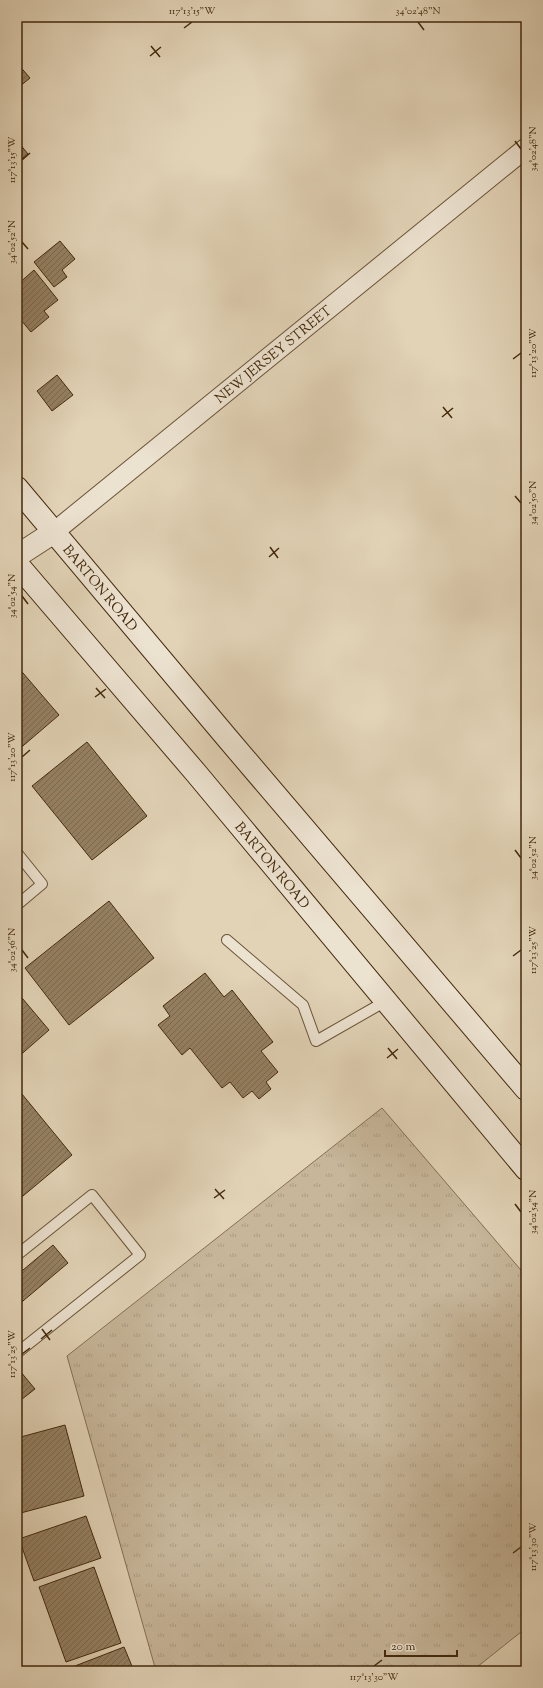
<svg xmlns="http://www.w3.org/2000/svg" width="543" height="1688" font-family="'Sorts Mill Goudy',serif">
<defs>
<pattern id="grass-tufts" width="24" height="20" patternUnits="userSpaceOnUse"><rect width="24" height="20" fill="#c7b69a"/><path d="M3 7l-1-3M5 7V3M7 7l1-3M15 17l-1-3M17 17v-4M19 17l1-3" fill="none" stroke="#ac9c83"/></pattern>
<pattern id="building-hatch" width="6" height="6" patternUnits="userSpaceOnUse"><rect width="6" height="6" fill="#958164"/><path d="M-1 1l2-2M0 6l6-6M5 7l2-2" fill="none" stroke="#7b6a51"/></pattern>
</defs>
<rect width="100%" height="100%" fill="#e2d3b7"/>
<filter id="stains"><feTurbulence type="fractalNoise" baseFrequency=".005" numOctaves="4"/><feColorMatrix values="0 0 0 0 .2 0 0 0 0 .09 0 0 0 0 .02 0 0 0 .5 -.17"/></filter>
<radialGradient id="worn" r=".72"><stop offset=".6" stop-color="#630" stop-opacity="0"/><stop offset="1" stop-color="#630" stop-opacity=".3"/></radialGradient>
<!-- grass -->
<path fill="url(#grass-tufts)" stroke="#847052" d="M382,1108L526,1276V1628L472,1671H156L67,1356Z"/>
<!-- building -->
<path fill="url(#building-hatch)" stroke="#42290b" d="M17,63L30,78L19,87L17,85Z
M19,143L28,154L17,163V144Z
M60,241L75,259L62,270L67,277L54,287L34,262Z
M34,270L58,300L44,311L49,317L31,332L21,320L17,323V285Z
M57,375L73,395L52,411L37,391Z
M17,666L59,715L17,751Z
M87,742L147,816L92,860L32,786Z
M109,901L154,958L69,1025L25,968Z
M205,973L224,997L232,990L273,1042L261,1051L278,1072L266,1082L271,1089L259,1099L252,1091L243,1098L230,1082L222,1088L190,1048L182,1055L158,1025L170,1016L163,1006Z
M17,992L49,1030L17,1058Z
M17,1088L72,1155L17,1201Z
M53,1245L68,1263L17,1306V1275Z
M20,1371L35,1389L17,1403V1373Z
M65,1425L84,1496L17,1514V1438Z
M86,1516L101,1558L34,1581L19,1539Z
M94,1567L121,1643L66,1662L39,1587Z
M124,1647L134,1671H62Z
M17,1652L23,1671H17Z"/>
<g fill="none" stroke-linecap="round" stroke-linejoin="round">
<defs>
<path id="service" d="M17,853L42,884L17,905
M227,940L303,1005L316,1041L386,1001
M17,1255L92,1195L140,1255L17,1353"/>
<g id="minor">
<path id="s1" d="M54,532L526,148"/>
</g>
<path id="tertiary" d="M17,556L54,532"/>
<g id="secondary">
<path id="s2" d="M17,488L228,739L526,1089"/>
<path id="s3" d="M17,564L196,773L526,1169"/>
</g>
</defs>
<!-- service casing -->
<use href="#service" stroke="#6a5436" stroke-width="12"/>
<!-- minor casing -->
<use href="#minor" stroke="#6a5436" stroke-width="21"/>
<!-- tertiary casing -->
<use href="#tertiary" stroke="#6a5436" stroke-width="24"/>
<!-- secondary casing -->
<use href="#secondary" stroke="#42290b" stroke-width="24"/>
<!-- service -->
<use href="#service" stroke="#ece2d0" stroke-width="10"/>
<!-- minor -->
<use href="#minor" stroke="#ece2d0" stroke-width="19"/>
<!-- tertiary -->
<use href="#tertiary" stroke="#ece2d0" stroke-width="22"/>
<!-- secondary -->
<use href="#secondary" stroke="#ece2d0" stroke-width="22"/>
</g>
<!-- ticks -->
<path fill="none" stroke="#42290b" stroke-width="1.5" d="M418,22L424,30M184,28L192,22M151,46L160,57M150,56L161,47M515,141L521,149M22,160L30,153M22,242L28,249M513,359L521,353M443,407L452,418M442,417L453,408M515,496L521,503M270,547L278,558M269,557L279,548M22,596L28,604M96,688L105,698M95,697L106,689M22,757L30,750M515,850L521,858M22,950L28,958M513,956L521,950M388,1048L397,1059M387,1058L398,1049M215,1189L224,1199M214,1198L225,1190M515,1204L521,1212M42,1329L50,1340M41,1339L52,1330M22,1354L30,1348M513,1553L521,1547M374,1666L382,1660"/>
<g text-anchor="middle" stroke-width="3" stroke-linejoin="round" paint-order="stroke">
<!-- street labels -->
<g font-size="14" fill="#42290b" stroke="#ece2d0">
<text dy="5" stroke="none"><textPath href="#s1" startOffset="282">NEW JERSEY STREET</textPath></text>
<text dy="5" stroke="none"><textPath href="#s2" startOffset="130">BARTON ROAD</textPath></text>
<text dy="5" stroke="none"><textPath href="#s3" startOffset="395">BARTON ROAD</textPath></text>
</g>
</g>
<!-- margin -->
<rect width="543" height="1688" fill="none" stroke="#e2d3b7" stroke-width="44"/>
<!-- scale -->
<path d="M385 1650v6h72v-6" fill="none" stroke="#42290b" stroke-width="2"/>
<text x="391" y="1650" font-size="12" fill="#42290b" stroke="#ece2d0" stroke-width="3" paint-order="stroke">20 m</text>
<rect x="22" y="22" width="499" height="1644" fill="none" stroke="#42290b" stroke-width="1.5"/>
<g font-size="10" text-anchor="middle" fill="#42290b">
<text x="192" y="14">117°13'15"W</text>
<text x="418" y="14">34°02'48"N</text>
<text transform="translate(532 149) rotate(-90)" y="4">34°02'48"N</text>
<text transform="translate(11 160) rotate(-90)" y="4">117°13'15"W</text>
<text transform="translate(11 242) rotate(-90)" y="4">34°02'52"N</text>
<text transform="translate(532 353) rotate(-90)" y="4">117°13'20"W</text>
<text transform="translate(532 503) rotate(-90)" y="4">34°02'50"N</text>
<text transform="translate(11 596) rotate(-90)" y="4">34°02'54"N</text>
<text transform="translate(11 757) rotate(-90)" y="4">117°13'20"W</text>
<text transform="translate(532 858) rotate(-90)" y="4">34°02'52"N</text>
<text transform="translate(532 950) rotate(-90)" y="4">117°13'25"W</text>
<text transform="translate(11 950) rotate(-90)" y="4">34°02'56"N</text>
<text transform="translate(532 1212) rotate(-90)" y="4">34°02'54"N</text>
<text transform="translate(11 1354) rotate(-90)" y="4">117°13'25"W</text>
<text transform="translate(532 1547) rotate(-90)" y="4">117°13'30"W</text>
<text x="374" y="1680">117°13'30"W</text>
</g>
<rect width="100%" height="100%" filter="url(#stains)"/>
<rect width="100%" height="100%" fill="url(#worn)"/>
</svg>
